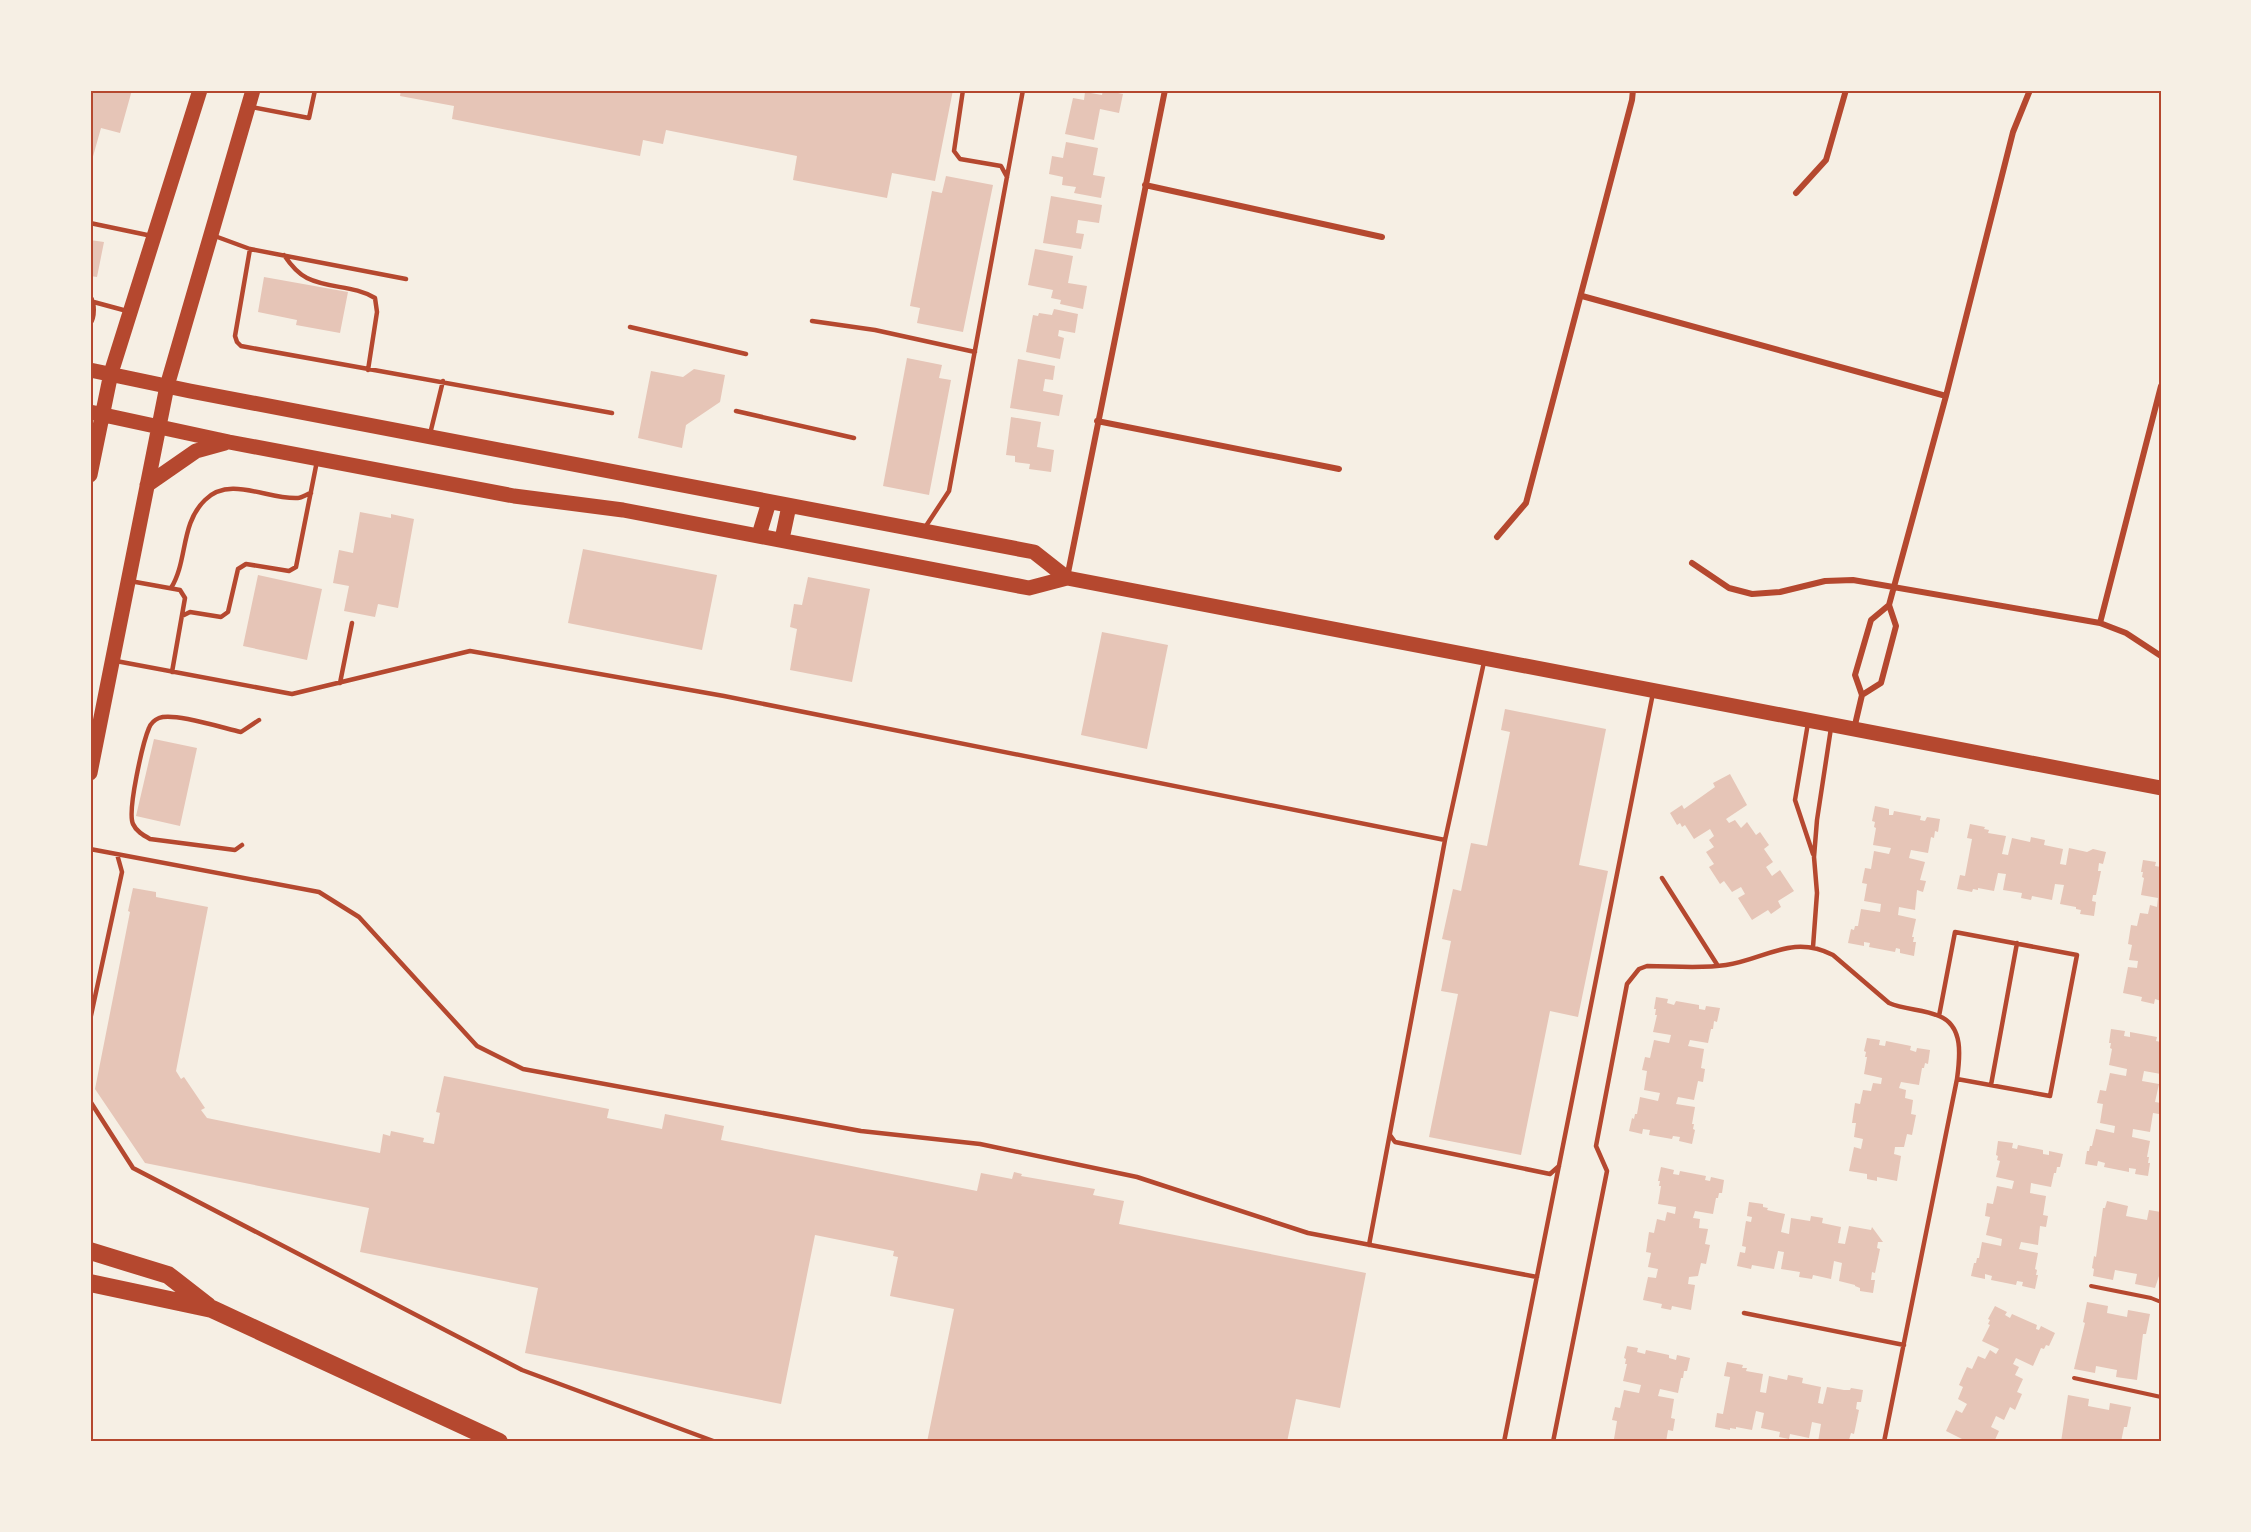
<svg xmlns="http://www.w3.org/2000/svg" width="2251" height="1532" font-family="Mulish,sans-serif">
<rect width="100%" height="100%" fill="#f6efe4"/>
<!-- building -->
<path fill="#e6c5b7" d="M90,90H132L120,133L101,128L92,160L90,159Z
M401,90H953L935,181L892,173L887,198L793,180L797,156L666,130L663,144L643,140L640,156L452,119L454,106L400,96Z
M1103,90L1123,94L1119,113L1100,109L1094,140L1065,134L1073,98L1084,100L1085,92L1102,95Z
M1066,142L1098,148L1093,175L1105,177L1101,198L1074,193L1076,187L1062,185L1063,177L1049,174L1052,156L1063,158Z
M946,176L993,185L963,332L917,323L920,308L910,306L932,191L942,193Z
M1051,196L1102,205L1099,223L1078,220L1076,233L1084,234L1081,249L1043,243Z
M90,240L104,242L97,277L90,276Z
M1035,249L1073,256L1068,283L1087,286L1083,309L1060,304L1061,300L1051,298L1053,290L1028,285Z
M264,277L348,292L340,333L296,325L297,320L258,312Z
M1054,309L1078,314L1075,333L1059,330L1058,336L1064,338L1060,359L1026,352L1033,315L1038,316L1039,313L1052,315Z
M907,358L942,365L939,378L951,380L929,495L883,486Z
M1018,359L1055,366L1053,380L1045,379L1043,391L1063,395L1059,416L1010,408Z
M694,369L725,375L720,402L686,425L682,448L638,438L651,371L683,377Z
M1011,417L1041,422L1037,447L1054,450L1051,472L1029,469L1030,464L1015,462V456L1006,455Z
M360,512L391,518V514L414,519L398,608L378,604L375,617L344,611L349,586L333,583L339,550L353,553Z
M583,549L717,575L702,650L568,623Z
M258,575L322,589L307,660L243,646Z
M808,577L870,589L852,682L790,670L797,629L790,627L794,604L802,605Z
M1102,632L1168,645L1147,749L1081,735Z
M1505,709L1606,729L1579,865L1608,871L1578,1017L1550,1011L1521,1155L1429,1137L1458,994L1441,991L1451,941L1442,939L1453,889L1461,891L1471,843L1487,846L1510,732L1501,730Z
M154,739L197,748L180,826L136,816Z
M1730,774L1747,805L1726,819L1729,823L1735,820L1741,828L1747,822L1756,835L1760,832L1769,845L1764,849L1773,862L1766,867L1772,876L1780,870L1794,891L1778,901L1781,907L1771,914L1768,910L1752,920L1738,898L1745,894L1741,887L1732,892L1724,881L1720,884L1709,867L1714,864L1706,852L1714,847L1709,840L1714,836L1710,829L1694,839L1685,825L1682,827L1680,823L1677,825L1670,813L1682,805L1684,809L1715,787L1713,783Z
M1875,806L1889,809V815H1893L1894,811L1921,816L1920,820L1925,821L1927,817L1940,819L1938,832L1935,831L1934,838L1931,837L1928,853L1911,850L1909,858L1925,862L1920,880L1926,881L1923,892L1917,890L1915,910L1899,907L1898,915L1916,919L1912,937H1914L1913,942H1916L1914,956L1900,953V949L1896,948L1895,952L1869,947L1870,943L1864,942V946L1848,943L1851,929L1854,930L1855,926H1858L1861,909L1880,912L1881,904L1864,901L1867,884L1862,883L1865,868L1871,869L1874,851L1889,854L1891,848L1873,845L1876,828L1874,827L1875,822L1872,821Z
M1970,824L1985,827L1984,829L1989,830L1988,833L2006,836L2002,854L2008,855L2012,838L2030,842L2031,837L2045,840L2044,845L2063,849L2060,864L2066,865L2069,848L2087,852L2093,849L2106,852L2103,864L2099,863L2098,871H2101L2096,895H2093L2092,901L2096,902L2094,916L2080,914L2081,910L2076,909V907L2060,904L2064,885L2055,884L2052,900L2032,896L2031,900L2021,898L2022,893L2003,890L2006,874L1998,873L1994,891L1978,888V890L1973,889L1972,892L1957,889L1960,875L1965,876L1972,839L1967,838Z
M2143,860L2156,862L2155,866L2161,867V1001L2155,999L2154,1004L2141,1001L2142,997L2123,993L2128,967L2137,968L2138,961L2129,960L2132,945L2128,944L2131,925L2137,926L2140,913L2148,914L2150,905L2157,907L2158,898L2141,895L2144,878L2142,877L2143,872H2141Z
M133,888L156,892V897L208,907L176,1071L181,1079L184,1077L205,1108L201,1110L207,1118L380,1153L383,1134L390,1136L391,1131L424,1138L423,1142L434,1144L440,1113L436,1112L444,1076L609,1109L607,1118L662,1129L665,1114L724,1126L721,1140L977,1191L981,1173L1012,1179L1014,1172L1022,1174L1021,1176L1095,1189L1093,1195L1124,1201L1119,1224L1366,1273L1340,1408L1296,1399L1287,1442H927L954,1309L890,1296L898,1257L893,1256L894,1251L815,1235L781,1404L525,1353L538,1288L360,1252L369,1208L145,1163L95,1089L130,912L128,911Z
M1656,997L1668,999L1667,1003L1674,1005L1676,1001L1699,1005V1009L1705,1010L1706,1006L1720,1008L1717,1022L1714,1021L1713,1029H1711L1708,1043L1690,1040L1688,1046L1704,1049L1701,1068L1705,1069L1703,1082L1698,1081L1694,1100L1678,1097L1676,1104L1695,1107L1692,1124H1694L1693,1129L1695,1130L1692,1144L1679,1141L1680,1137L1673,1136L1672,1139L1649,1135L1650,1130L1643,1129L1642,1134L1629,1131L1632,1118L1634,1119L1635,1114H1637L1640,1097L1658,1101L1660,1093L1644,1090L1647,1071L1642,1070L1645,1057L1650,1058L1654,1040L1669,1043L1671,1035L1653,1032L1657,1015H1655L1656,1009H1654Z
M2111,1029L2125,1031L2124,1036L2130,1037V1032L2157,1037L2156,1041L2161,1042V1074L2144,1071L2142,1081L2159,1084L2155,1102L2161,1103L2159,1114L2153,1113L2150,1132L2133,1129L2132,1137L2150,1141L2147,1157H2149L2148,1163H2150L2148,1176L2135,1174L2136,1169L2129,1168V1172L2104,1167L2105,1163L2098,1161L2097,1166L2085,1164L2087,1151H2089L2090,1146H2092L2096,1129L2114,1133L2115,1126L2100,1123L2103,1104L2097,1103L2100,1090L2106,1091L2110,1073L2126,1076L2127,1069L2109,1065L2112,1049L2110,1048L2111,1043H2109Z
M1867,1038L1880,1040L1879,1045L1885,1046L1886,1041L1911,1046L1910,1050L1916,1052L1917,1048L1930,1050L1928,1064L1925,1063L1924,1068H1922L1919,1085L1901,1082L1899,1088L1906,1090L1905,1098L1913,1100L1911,1114L1916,1115L1912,1135L1907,1134L1904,1147H1895L1894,1154L1901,1156L1897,1181L1877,1177V1181L1867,1179V1174L1849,1171L1854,1147L1861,1149L1863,1139L1854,1137L1856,1123H1852L1855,1103L1860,1104L1863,1090L1871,1091L1873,1083L1881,1084L1882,1078L1864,1074L1867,1057H1865L1866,1052L1864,1051Z
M1998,1141L2013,1143L2012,1148L2017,1149L2018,1145L2043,1150V1154L2049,1155V1151L2063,1154L2060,1167H2057L2056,1173H2054L2051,1187L2031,1183L2030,1193L2046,1196L2043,1215L2048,1216L2046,1227L2040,1226L2038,1245L2021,1242L2019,1249L2038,1253L2035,1269L2037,1270L2036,1275H2038L2035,1289L2022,1286L2023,1282L2017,1281L2016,1285L1991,1280L1992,1276L1985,1274V1279L1971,1276L1974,1263H1976L1977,1258H1979L1982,1242L2001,1246L2002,1239L1986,1235L1990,1217L1985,1216L1987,1203L1993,1204L1997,1186L2012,1189L2014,1181L1996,1177L2000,1161L1997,1160L1998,1156L1996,1155Z
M1661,1167L1674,1170L1673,1174L1679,1175L1680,1171L1706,1176L1705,1180L1710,1181L1711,1177L1724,1180L1722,1193H1719L1718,1198H1716L1713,1214L1695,1211L1693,1218L1700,1219L1699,1228L1708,1229L1705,1244L1710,1245L1706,1264L1701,1263L1698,1276L1689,1277L1688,1284L1695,1285L1691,1310L1672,1306L1671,1310L1661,1308L1662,1304L1643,1300L1648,1277L1656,1278L1658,1269L1648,1267L1651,1253L1646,1252L1649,1232L1654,1233L1657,1219L1665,1221L1667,1212L1675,1214L1676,1207L1658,1204L1661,1186H1659L1660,1181H1658Z
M2107,1201L2128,1206L2126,1216L2147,1220L2149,1210L2161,1212V1259L2159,1269L2161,1270L2155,1288L2135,1284L2137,1274L2115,1270L2113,1280L2093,1276L2094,1269L2092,1268L2094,1256L2096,1257L2103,1208H2105Z
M1749,1202L1763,1204V1207L1768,1208L1767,1210L1785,1214L1781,1232L1789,1234L1791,1218L1810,1221L1811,1216L1823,1218L1822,1223L1841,1227L1838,1243L1845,1244L1849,1226L1871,1230L1872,1227L1883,1242H1878L1877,1248L1880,1249L1875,1273L1872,1272L1871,1280H1875L1873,1293L1860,1291V1288L1855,1286V1285L1839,1281L1842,1263L1834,1261L1831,1279L1813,1275L1812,1279L1799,1277L1800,1272L1781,1269L1784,1252L1778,1251L1774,1269L1752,1265L1751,1269L1737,1266L1740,1252L1745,1253L1746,1247L1742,1246L1746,1221L1751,1222L1752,1217L1747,1216Z
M2087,1302L2108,1306L2107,1313L2127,1317L2128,1310L2150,1314L2146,1334H2143L2137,1380L2116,1377L2117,1370L2096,1366L2095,1373L2074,1369L2085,1323L2083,1322Z
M1995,1306L2007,1312L2005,1315L2010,1318L2012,1314L2037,1325L2036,1329L2039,1330L2041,1326L2055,1333L2049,1346L2046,1345L2044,1349L2041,1348L2033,1366L2016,1358L2013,1364L2019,1367L2015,1375L2023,1379L2017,1392L2022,1394L2015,1410L2010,1407L2004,1420L1996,1416L1991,1427L1999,1431L1994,1442H1961L1962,1439L1946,1431L1956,1410L1962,1413L1967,1404L1958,1399L1963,1387L1959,1385L1967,1367L1972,1369L1978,1356L1985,1359L1990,1350L1996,1354L1999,1349L1982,1341L1990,1325L1988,1324L1990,1320L1988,1319Z
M1627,1346L1638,1348L1637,1352L1645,1354L1646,1350L1669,1355V1358L1676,1360L1677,1355L1690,1358L1687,1371H1684L1683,1378H1681L1678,1393L1660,1389L1658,1396L1674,1399L1671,1418L1675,1419L1673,1431L1668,1430L1666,1442H1629L1614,1439L1617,1421L1612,1420L1615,1407L1620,1408L1624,1390L1639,1393L1641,1385L1623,1381L1627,1364H1625L1626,1359L1624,1358Z
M1727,1362L1743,1365L1742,1368H1747L1746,1371L1763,1374L1760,1392L1766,1393L1769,1376L1787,1380L1788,1375L1803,1378L1802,1383L1821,1387L1818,1403L1823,1404L1827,1387L1844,1390H1850L1851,1388L1863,1390L1861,1402H1857L1856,1409L1859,1410L1854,1434L1851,1433L1849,1440L1855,1442H1818L1821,1424L1812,1422L1809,1438L1790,1434L1789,1439L1779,1437L1780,1432L1761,1428L1764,1413L1756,1411L1752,1430L1736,1427V1429L1730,1428V1430L1715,1427L1717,1413L1723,1414L1730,1377L1724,1376Z
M2068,1395L2089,1399L2088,1406L2109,1410L2110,1403L2131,1407L2127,1427H2124L2121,1442H2061Z"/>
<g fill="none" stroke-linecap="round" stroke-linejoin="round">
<!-- path -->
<path stroke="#b5482f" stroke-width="4" d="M2091,1286L2151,1298L2161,1302
M2074,1378L2161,1397"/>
<!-- service -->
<path stroke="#b5482f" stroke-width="4.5" d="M963,90L954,151L960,159L1001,166L1007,177
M251,107L309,118L315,90
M90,223L152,236
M212,235L250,249L406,279
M250,249L235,336L237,342L241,346L612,413
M284,255C290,264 297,273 307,278C329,289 354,285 375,298L377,312L368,370
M90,296C95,303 95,317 90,324
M90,301L127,311
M812,321L875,330L975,352
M630,327L746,354
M736,411L854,438
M430,434L443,381
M924,529L949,491L1023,90
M130,581L180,590L185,598L172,672
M171,588C188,561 180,524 205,500C230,475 268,500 298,498C302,498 307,494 311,493
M182,616L190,612L221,617L228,612L238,569L246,564L289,571L296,567L317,461
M116,661L292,694L470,651L724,696L1445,840
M340,683L352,623
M1808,723L1795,800L1813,854
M242,845L235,850L150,839C143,835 136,831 133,824C127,811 143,742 149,728C151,723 154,720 159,718C173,712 223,728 241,732L259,720
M90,849L319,892L359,917L477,1046L523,1069L861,1131L980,1144L1137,1177L1308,1233L1537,1277
M1662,878L1718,966
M1813,947L1817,893L1814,857L1817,820L1831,728
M1939,1016L1955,932L2077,955L2050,1096L1957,1079
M90,1020L122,872L117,854
M1991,1085L2017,943
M90,1101L133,1168L522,1370L716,1442
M1390,1135L1395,1142L1550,1174L1559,1166
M1369,1245L1445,840L1484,662
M1744,1313L1904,1345
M1504,1442L1653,693
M1553,1442L1607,1171L1596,1146L1627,984L1639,969L1647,966C1673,966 1701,969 1726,965C1766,959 1792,934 1833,955L1889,1003C1905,1010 1923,1009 1939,1016C1964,1026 1960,1057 1957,1079L1884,1442"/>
<!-- minor -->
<path stroke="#b5482f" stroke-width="6" d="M1145,185L1382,237
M1796,193L1826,160L1846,90
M1582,296L1946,396
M1097,421L1339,469
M1497,537L1526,503L1632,100L1633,90
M1692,563L1729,588L1752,594L1780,592L1825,581L1853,580L2100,623L2126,633L2161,656
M1067,578L1165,90
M2100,623L2161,386
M1862,695L1881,683L1896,626L1889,605L1946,396L2013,132L2030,90
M1854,729L1862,695L1855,675L1871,620L1889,605"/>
<!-- primary -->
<path stroke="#b5482f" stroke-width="15" d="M90,370L190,391L1034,552L1067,578
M90,412L229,442L514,496L623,510L1029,588L1067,578L2161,788
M90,475L111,373L200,90
M147,485L196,451L225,443
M759,535L769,502
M782,539L789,506
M90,773L167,386L253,90"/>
<!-- motorway -->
<path stroke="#b5482f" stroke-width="18" d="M90,1251L168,1275L208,1306
M90,1283L212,1309L499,1442"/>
</g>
<!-- border -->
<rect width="2251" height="1532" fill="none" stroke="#f6efe4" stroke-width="183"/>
<rect x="92" y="92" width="2068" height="1348" fill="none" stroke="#b5482f" stroke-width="2"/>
</svg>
